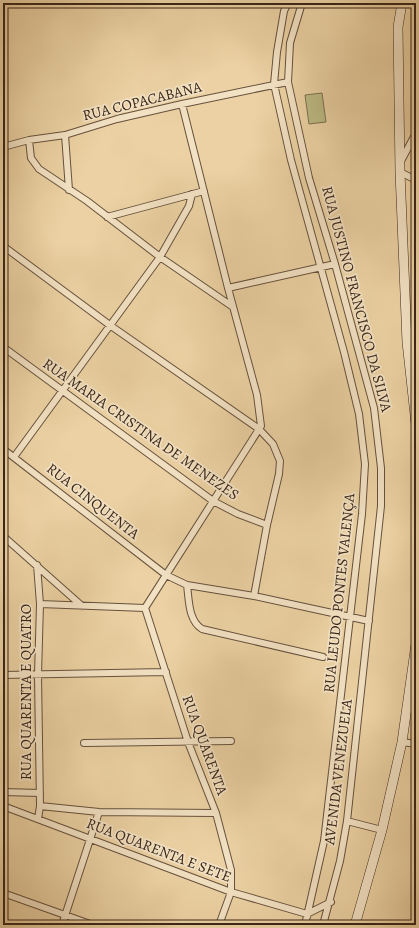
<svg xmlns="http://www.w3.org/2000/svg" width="419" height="928" font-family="Alegreya,serif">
<rect width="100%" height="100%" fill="#ebd1a3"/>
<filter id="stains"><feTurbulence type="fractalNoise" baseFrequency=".005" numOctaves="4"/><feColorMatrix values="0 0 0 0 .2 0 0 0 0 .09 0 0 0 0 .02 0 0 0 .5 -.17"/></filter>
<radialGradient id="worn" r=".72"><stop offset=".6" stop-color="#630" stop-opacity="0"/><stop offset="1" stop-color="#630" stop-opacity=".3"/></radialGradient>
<!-- grass -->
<path fill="#bbba83" stroke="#7a704e" d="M322,93L326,122L309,124L305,95Z"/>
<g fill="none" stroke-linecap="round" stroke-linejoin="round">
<defs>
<path id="minor" d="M288,3L284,11L277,52L274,84L291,160L344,352L359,414L365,464L362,514L324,841L305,925
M302,3L290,43L288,82L309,178L335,264L374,408L381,468V506L347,821L340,861L323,925
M65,135L69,190
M29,140L31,158L39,169L87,201L160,257L233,307
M3,147L29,140L65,135L117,119L182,104L288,82
M401,161L416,133
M400,172L416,180
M107,217L204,191
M3,246L111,326L259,429L273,444L280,461L279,474L267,525L254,596
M228,288L335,264
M3,347L213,501L238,514L267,525
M3,449L166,575L187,585C189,599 188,620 202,629L323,657
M14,457L160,257L189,206L192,194
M3,536L82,606
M37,565L40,604L38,675L40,806L38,819
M187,585L254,596L369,621
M40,604L145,608
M145,608L261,426L257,395L228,288L182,104
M145,608L188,742L216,813L231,870V892L219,925
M3,675L166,672
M402,742L416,744
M84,743L231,741
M3,792L40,793
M3,806L231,892L307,914L331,902
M40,806L99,812L216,813
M3,816V829
M347,821L382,830
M3,893L93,925
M62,925L99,812"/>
<path id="secondary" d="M402,3L398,27L400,172L407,342L416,424
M355,925L382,830L402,742L416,644"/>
</defs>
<!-- minor casing -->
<use href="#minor" stroke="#66513c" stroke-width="8"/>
<!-- secondary casing -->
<use href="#secondary" stroke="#3a2619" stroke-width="10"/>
<!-- minor -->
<use href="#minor" stroke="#f2e1c3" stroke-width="6"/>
<!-- secondary -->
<use href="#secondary" stroke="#f2e1c3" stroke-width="9"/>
</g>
<g text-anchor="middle" stroke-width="3.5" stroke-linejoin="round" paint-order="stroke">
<!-- street labels -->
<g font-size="15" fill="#3a2619" stroke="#f2e1c3">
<text transform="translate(142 101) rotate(-14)" y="5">RUA COPACABANA</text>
<text transform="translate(357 299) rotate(75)" y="5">RUA JUSTINO FRANCISCO DA SILVA</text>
<text transform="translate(141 429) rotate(35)" y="5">RUA MARIA CRISTINA DE MENEZES</text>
<text transform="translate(93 501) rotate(38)" y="5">RUA CINQUENTA</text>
<text transform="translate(339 593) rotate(-84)" y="5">RUA LEUDO PONTES VALENÇA</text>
<text transform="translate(26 692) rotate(-90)" y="5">RUA QUARENTA E QUATRO</text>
<text transform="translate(205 745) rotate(70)" y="5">RUA QUARENTA</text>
<text transform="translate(338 772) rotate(-83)" y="5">AVENIDA VENEZUELA</text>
<text transform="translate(159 850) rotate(21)" y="5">RUA QUARENTA E SETE</text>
</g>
</g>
<!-- margin -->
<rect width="419" height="928" fill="none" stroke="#ebd1a3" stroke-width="16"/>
<rect x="4" y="4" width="411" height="920" fill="none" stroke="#3a2619" stroke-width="2"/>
<rect x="8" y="8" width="403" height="912" fill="none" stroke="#3a2619"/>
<rect width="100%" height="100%" filter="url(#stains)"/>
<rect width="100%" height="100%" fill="url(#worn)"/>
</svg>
